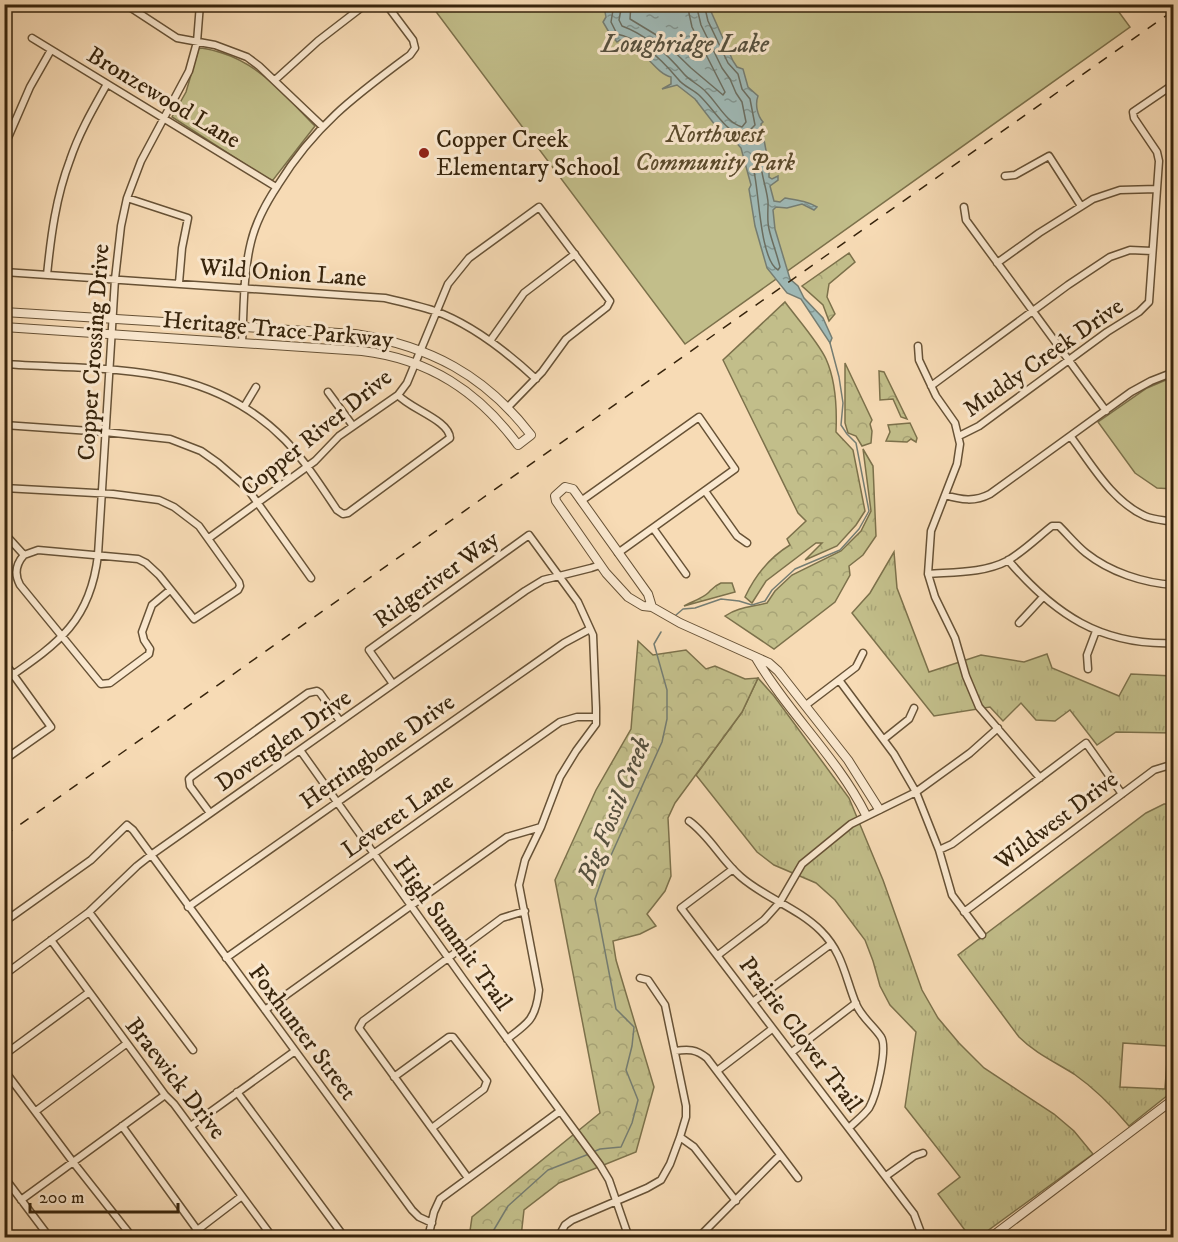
<svg xmlns="http://www.w3.org/2000/svg" width="1178" height="1242" font-family="'IM FELL DW Pica',serif">
<defs>
<pattern id="grass-tufts" width="24" height="20" patternUnits="userSpaceOnUse" patternTransform="scale(1.5)"><rect width="24" height="20" fill="#c2be8a"/><path d="M3 7l-1-3M5 7V3M7 7l1-3M15 17l-1-3M17 17v-4M19 17l1-3" fill="none" stroke="#a7a376"/></pattern>
<pattern id="forest-crowns" width="20" height="18" patternUnits="userSpaceOnUse" patternTransform="scale(1.5)"><rect width="20" height="18" fill="#c2be8a"/><path d="M2 6a3 3 0 1 1 6 0M12 15a3 3 0 1 1 6 0" fill="none" stroke="#a7a376"/></pattern>
<pattern id="water-ripples" width="26" height="14" patternUnits="userSpaceOnUse" patternTransform="scale(1.5)"><rect width="26" height="14" fill="#9fb9b6"/><path d="M2 4q2-2 4 0t4 0M15 11q2-2 4 0t4 0" fill="none" stroke="#829692"/></pattern>
</defs>
<rect width="100%" height="100%" fill="#f7dbb5"/>
<filter id="stains"><feTurbulence type="fractalNoise" baseFrequency=".00333" numOctaves="4"/><feColorMatrix values="0 0 0 0 .2 0 0 0 0 .09 0 0 0 0 .02 0 0 0 .5 -.17"/></filter>
<radialGradient id="worn" r=".72"><stop offset=".6" stop-color="#630" stop-opacity="0"/><stop offset="1" stop-color="#630" stop-opacity=".3"/></radialGradient>
<!-- grass -->
<path fill="url(#grass-tufts)" stroke="#7c714b" stroke-width="1.5" fill-rule="evenodd" d="M894,552L897,588L929,672L981,655L1024,662L1047,654L1052,668L1119,696L1131,674L1173,676V733L1116,732L1097,745L1070,710L1055,721L1036,720L1021,703L1003,721L990,707L934,716L852,613L870,593Z
M758,678L774,696L849,798L883,880L922,990L938,1018L959,1043L984,1068L1054,1114L1074,1131L1093,1154L979,1237H970L938,1194L960,1177L905,1107L916,1032L890,1005L880,986L873,961L865,940L835,900L816,883L774,865L757,852L696,775L742,712Z
M1164,804H1173V1091L1129,1126C1113,1107 1094,1088 1074,1074C1055,1062 1035,1053 1019,1037L958,955L1146,813ZM1123,1043L1168,1046L1165,1089L1120,1087Z"/>
<!-- forest -->
<path fill="url(#forest-crowns)" stroke="#7c714b" stroke-width="1.5" d="M849,253L855,262L829,284L827,297L835,314L829,321L823,305L802,286Z
M785,302C796,317 819,343 826,359C836,381 837,409 836,432L853,450L865,511L856,525L837,546L805,560L822,543H816L766,581L752,603L745,597C755,576 770,557 790,545L787,539L806,521L798,513L723,360Z
M845,363L872,420L870,424L872,431L871,443L862,446L856,436L848,433L845,423Z
M879,371L884,372L907,419L901,417L893,399L880,400Z
M910,423L917,438L916,442L911,439L907,442L886,441L890,432L888,425Z
M863,449L873,466L876,536L863,555L849,566L850,575L835,602L774,649L725,616C738,607 752,607 767,603L775,591L792,575L841,551L861,531L871,511Z
M721,583H732L735,592L684,606C691,602 703,598 708,593C713,588 714,586 721,583Z
M638,641L653,655L686,650L706,669L715,666L745,679L758,678L742,712L675,803L668,818L671,876L665,891L647,914L656,926L640,934L613,941L616,960L654,1087L636,1152L559,1183L524,1210L521,1237L469,1238L472,1217L600,1113L555,880L596,790L631,729Z"/>
<!-- park -->
<path fill="#c2be8a" stroke="#7c714b" stroke-width="1.5" d="M1113,4L1130,27L685,344L431,5Z
M199,48C207,48 215,51 222,53C261,65 287,98 315,126L273,180L268,179L172,117L186,92Z
M1173,377V489L1157,488L1135,473L1098,422L1147,388Z"/>
<!-- water -->
<path fill="url(#water-ripples)" stroke="#757d72" stroke-width="1.5" d="M610,5H712L709,7L733,61L737,67L743,69L748,87L758,96C755,104 757,115 763,122L761,124L769,166V177L772,179L778,176V180L770,186L774,201L780,202L785,198C797,200 807,201 817,207L814,210L802,204L787,208L776,207L773,210L775,229L790,279L798,286L804,298L823,318L832,338L830,343L801,299L787,293L767,268L755,226L749,189L751,185L741,148L734,140L715,125L695,99L677,85L662,89L671,84V77C655,74 643,45 620,40L617,42L610,34L603,22L606,17L605,12Z"/>
<g fill="none" stroke-linecap="round" stroke-linejoin="round">
<!-- shore -->
<path stroke="#6b6e61" stroke-width="1.5" d="M614,4L611,22L617,34C641,39 663,61 678,79C683,86 694,90 700,96C715,111 723,127 742,138L755,125L750,99L742,89L738,74L728,63L708,21L704,4
M622,4L619,20L622,26C647,35 668,55 684,74C690,81 700,85 706,92C718,104 726,122 742,127L746,122L742,102L736,93L730,79L722,68L701,25L696,4
M631,4L630,19L658,36L691,68L723,95L725,92L692,27L687,4
M756,168L762,172C763,180 769,198 768,205C768,213 767,221 769,229C772,242 777,254 780,267L778,270C760,260 759,191 754,172Z"/>
<!-- stream -->
<path stroke="#757d72" stroke-width="1.5" d="M676,615L683,609L695,608L721,599L739,601L752,605L765,601L772,590L795,569L840,550L859,529L869,511L856,443L847,434L841,425L843,403L839,377L830,343
M593,1152L600,1149L621,1147L632,1123L638,1100L626,1070L632,1046L634,1027L616,1009L595,899L608,862L662,742L667,719V690L654,644L661,632
M492,1238V1233L508,1206L548,1170L589,1154"/>
<defs>
<path id="minor" d="M125,4L177,38L215,45L247,57L259,66L322,126
M32,38L276,187
M275,80L318,41L366,4
M4,147L30,87L51,50
M1005,176L1015,175L1049,156L1081,206
M127,198L188,218L182,248L179,283
M964,207L966,220L1106,411
M997,263L1039,233L1093,199L1120,190L1157,189
M4,272L385,298C402,302 419,306 435,311C473,325 507,352 536,379
M47,275C51,235 56,197 70,160C79,133 93,109 107,84
M490,341L524,293L575,254
M242,342C244,310 243,274 251,242C256,221 266,203 278,185C315,125 355,96 410,55L415,48L413,40L386,4
M918,346L919,360L936,396L955,423L960,444L957,464L931,531L928,574L935,597L955,638L966,676L979,707L1040,778
M4,364C108,371 206,360 285,440C305,461 321,486 337,510L343,514L348,513L450,438C449,420 410,409 398,395
M931,386L1068,285L1110,257L1130,250L1152,251
M328,392L353,426
M244,407L256,387
M4,425L105,432L170,439L201,451L218,463L247,488L311,578
M959,436L979,426L1107,332L1139,312L1149,302L1159,161L1157,152L1134,118L1133,112L1174,84
M1071,437C1092,465 1112,501 1145,516C1154,520 1164,520 1174,522
M4,488L113,494L159,500L174,507L199,526L239,582L240,586L238,590L194,619L159,575L146,563L138,559L38,550L24,555C16,564 14,574 20,585L101,684L110,683L149,654L150,649L144,640L142,632L152,605L170,590
M705,491L737,536L747,543
M945,495C961,500 975,502 990,494L1131,392L1151,381L1174,372
M581,501L699,417L735,469L618,553
M653,528L686,574
M4,533L24,555
M209,538L315,461L339,436L398,395L407,383L448,284L469,258L539,207L610,301L607,307L566,339L542,372L508,407
M1008,560C1054,614 1101,646 1174,643
M928,574C954,572 984,573 1007,561C1023,552 1038,537 1052,526H1059C1068,535 1076,545 1086,553C1110,572 1143,583 1174,585
M1019,623L1043,597
M4,662L51,727L4,760
M1088,669L1087,655L1096,631
M839,680L894,754L916,792L939,850L952,895L982,935
M4,681C57,644 90,623 98,555L115,279L121,226L127,198L141,161L189,71L197,42L200,4
M393,684L369,650L529,535L578,602L593,635L596,708V724L576,751L560,777L541,827L525,860L519,885L539,990C536,1018 529,1023 507,1039
M806,705L856,667L863,653
M884,739L909,719L914,708
M300,750L464,980L600,1165L609,1180L629,1238
M210,813L190,786L189,779L192,776L308,693L317,691L320,693L340,721
M689,821C710,836 721,860 741,877C765,898 798,908 821,931C843,953 845,977 856,1004C862,1018 873,1025 881,1037C888,1048 876,1096 869,1108C864,1115 856,1121 850,1127
M939,850L952,844L1086,743L1122,794
M733,869L681,908L914,1214L923,1238
M188,907L564,643L590,629
M89,912L193,1050
M964,912L1154,770L1174,764
M4,922L91,860L127,825L133,830L412,1210L419,1217L432,1223
M51,940L165,1095L174,1104L273,1238
M718,955L764,920L780,902L802,864L851,824L916,792L970,753L998,728
M226,958L560,722L577,717H596
M4,975L89,912L137,866L151,855L525,591L543,580L591,568L600,565
M754,1001L831,944
M265,1010L507,837L541,827
M675,1051C688,1049 696,1049 707,1058L798,1178
M792,1052L856,1003
M4,1055L88,993
M4,1070L73,1162L133,1238
M717,1071L772,1029
M394,1077L449,1037H453L487,1081L484,1089L432,1128
M237,1092L345,1238
M36,1111L126,1044
M122,1126L203,1238
M191,1126L295,1051
M680,1137L694,1147L736,1201
M886,1176L914,1156L923,1153
M4,1177L50,1238
M468,1178L359,1028L363,1021L502,918L525,911
M21,1200L165,1095
M187,1238L242,1196
M428,1238L434,1212L440,1199L560,1111
M558,1238L565,1225L572,1220L647,1188L661,1180L670,1164L680,1137L686,1117V1106L665,1005L648,980L640,978
M698,1238L780,1155"/>
<path id="tertiary" d="M4,312L355,334C430,346 485,375 531,435L518,445C478,391 429,359 362,351L4,327
M652,607L648,594L573,489L565,487L555,496L556,501L606,573L628,597L643,606L652,607L680,623L769,663L778,671L848,760L879,809
M756,658C788,713 837,757 866,815
M990,1238L1174,1099"/>
</defs>
<!-- minor casing -->
<use href="#minor" stroke="#675236" stroke-width="9"/>
<!-- tertiary casing -->
<use href="#tertiary" stroke="#675236" stroke-width="10"/>
<!-- minor -->
<use href="#minor" stroke="#fae8cf" stroke-width="6"/>
<!-- tertiary -->
<use href="#tertiary" stroke="#fae8cf" stroke-width="8"/>
<!-- rail -->
<path stroke="#37240c" stroke-width="1.5" stroke-dasharray="10 10" stroke-linecap="butt" d="M4,836L1174,10"/>
</g>
<!-- markers -->
<circle fill="#8f2418" stroke="#fae8cf" stroke-width="2" cx="424" cy="153" r="6"/>
<g text-anchor="middle" stroke-width="6" stroke-linejoin="round" paint-order="stroke">
<!-- street labels -->
<g font-size="24" fill="#37240c" stroke="#fae8cf">
<text transform="translate(164 97) rotate(31)" y="8">Bronzewood Lane</text>
<text transform="translate(283 272) rotate(4)" y="8">Wild Onion Lane</text>
<text transform="translate(278 329) rotate(5)" y="8">Heritage Trace Parkway</text>
<text transform="translate(93 352) rotate(-86)" y="8">Copper Crossing Drive</text>
<text transform="translate(1043 357) rotate(-35)" y="8">Muddy Creek Drive</text>
<text transform="translate(316 432) rotate(-39)" y="8">Copper River Drive</text>
<text transform="translate(436 579) rotate(-36)" y="8">Ridgeriver Way</text>
<text transform="translate(283 740) rotate(-35)" y="8">Doverglen Drive</text>
<text transform="translate(377 751) rotate(-35)" y="8">Herringbone Drive</text>
<text transform="translate(397 815) rotate(-35)" y="8">Leveret Lane</text>
<text transform="translate(1056 820) rotate(-37)" y="8">Wildwest Drive</text>
<text transform="translate(453 933) rotate(54)" y="8">High Summit Trail</text>
<text transform="translate(303 1032) rotate(53)" y="8">Foxhunter Street</text>
<text transform="translate(801 1034) rotate(53)" y="8">Prairie Clover Trail</text>
<text transform="translate(176 1078) rotate(52)" y="8">Braewick Drive</text>
</g>
<!-- park labels -->
<g font-size="24" font-style="italic" fill="#5a4a2c" stroke="#fae8cf">
<text x="715" y="142">Northwest<tspan x="715" dy="28">Community Park</tspan></text>
</g>
<!-- poi labels -->
<g font-size="24" fill="#37240c" stroke="#fae8cf" text-anchor="start">
<text x="436" y="147">Copper Creek<tspan x="436" dy="28">Elementary School</tspan></text>
</g>
<!-- water labels -->
<g font-size="26" font-style="italic" fill="#56513f" stroke="#fae8cf">
<text x="685" y="52">Loughridge Lake</text>
<text transform="translate(613 810) rotate(-68)" y="9">Big Fossil Creek</text>
</g>
</g>
<!-- margin -->
<rect width="1178" height="1242" fill="none" stroke="#f7dbb5" stroke-width="24"/>
<rect x="6" y="6" width="1166" height="1230" fill="none" stroke="#37240c" stroke-width="3"/>
<rect x="12" y="12" width="1154" height="1218" fill="none" stroke="#37240c" stroke-width="1.5"/>
<!-- scale -->
<path d="M30 1203v9h148v-9" fill="none" stroke="#37240c" stroke-width="3"/>
<text x="39" y="1203" font-size="18" fill="#37240c" stroke="#fae8cf" stroke-width="4.5" paint-order="stroke">200 m</text>
<rect width="100%" height="100%" filter="url(#stains)"/>
<rect width="100%" height="100%" fill="url(#worn)"/>
</svg>
